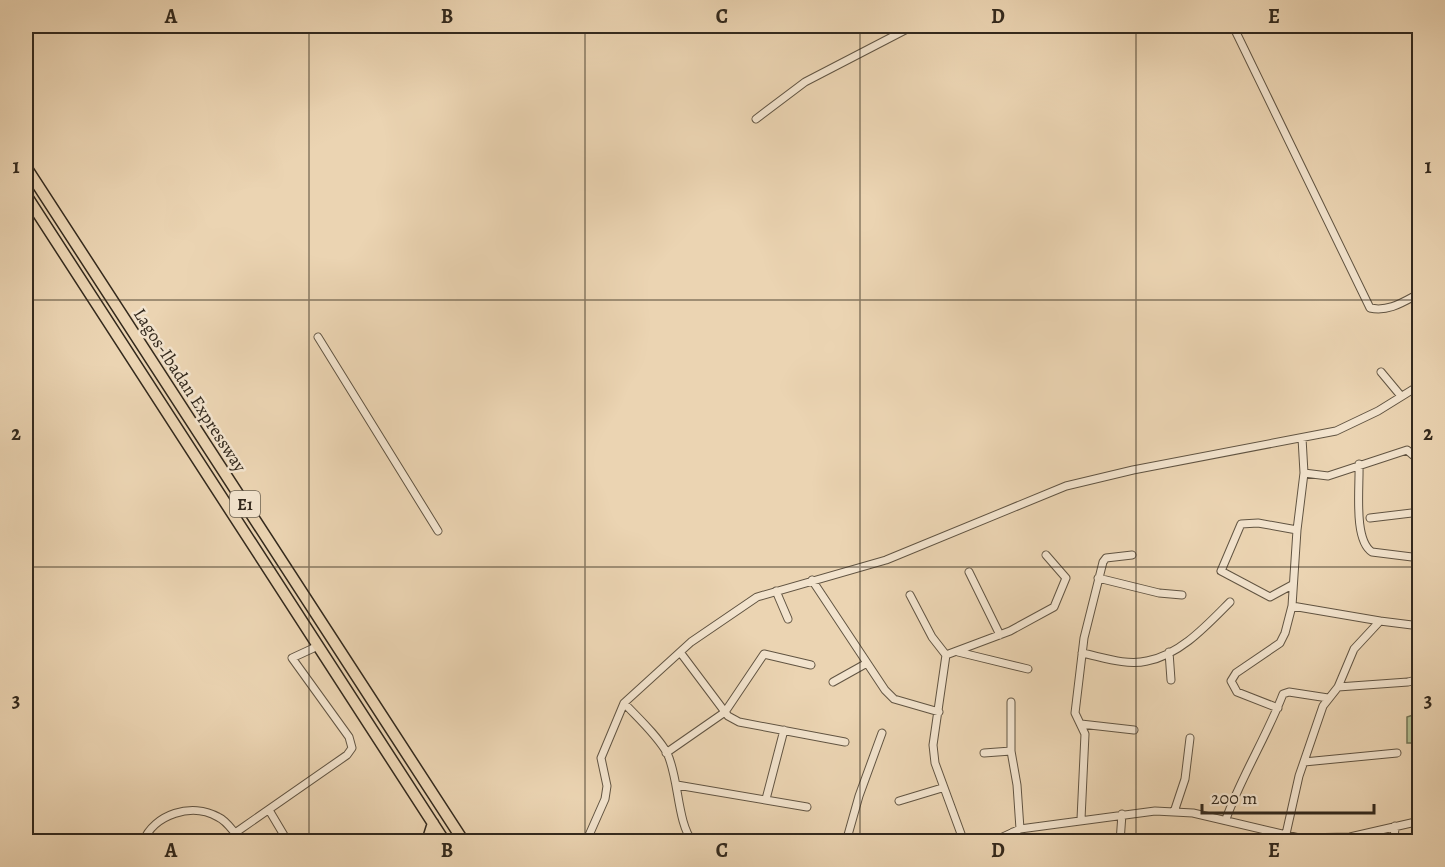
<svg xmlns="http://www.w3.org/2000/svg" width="1445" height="867" font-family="Alegreya,serif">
<rect width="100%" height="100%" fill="#ebd4b2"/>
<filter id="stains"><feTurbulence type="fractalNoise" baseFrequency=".00333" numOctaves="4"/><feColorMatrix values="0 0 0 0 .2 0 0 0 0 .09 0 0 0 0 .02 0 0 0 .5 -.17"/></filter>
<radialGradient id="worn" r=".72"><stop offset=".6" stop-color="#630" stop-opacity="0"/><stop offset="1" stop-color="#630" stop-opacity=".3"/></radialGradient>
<!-- green -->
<path fill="#b2be90" stroke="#727456" stroke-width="1.5" d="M1419,713V743H1407V717Z"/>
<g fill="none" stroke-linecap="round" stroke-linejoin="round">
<defs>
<path id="minor" d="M1233,26L1370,308C1389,312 1403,302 1420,293
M756,119L805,82L913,26
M318,337L438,531
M1381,372L1401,396
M1359,464C1360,486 1353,540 1372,552L1420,558
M1304,473L1328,476L1407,450L1420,461
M1370,518L1420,512
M969,572L1000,635
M1098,578L1159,593L1182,595
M812,580L885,690L894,699L939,712
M1292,585L1270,597L1221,571L1241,524L1258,523L1297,530
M776,591L788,619
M910,595L932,637L946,655L933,745L935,763L964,842
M1292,606L1380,621
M680,652L728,716L739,722L845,742
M958,652L1028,669
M1169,652L1171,680
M1082,653C1102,657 1126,666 1147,661C1180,655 1207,625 1230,602
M946,655L1010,631L1054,607L1066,578L1046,555
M833,682L867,663
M1338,687L1408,682L1420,679
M1011,702V751L1017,785L1020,829
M624,703C638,718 657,735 667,753C679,777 677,824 693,842
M1278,708L1237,692L1231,681L1236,673L1280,643L1285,633L1292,606L1297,530L1304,473L1302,438
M1081,724L1134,730
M666,753L725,712L764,654L811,665
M984,753L1011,751
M1304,762L1397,753
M677,785L807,807
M766,799L784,730
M899,801L942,788
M269,810L288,842
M1174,812L1185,779L1190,738
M1081,819L1085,734L1075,713L1084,638L1103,562L1106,558L1132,555
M1226,819C1242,775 1266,738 1283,694L1289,692L1328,698
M1013,832L1015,842
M1286,834L1299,776L1323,706L1338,687L1354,649L1380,621L1420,626
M143,842C154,814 192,802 218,817C225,820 230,827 235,833
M228,842L235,833L347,755L352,748L349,737L292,658L318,646
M586,842L605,799L607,786L601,758L624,703L691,642L757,597L886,560L1066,486L1133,470L1336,431L1378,411L1420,385
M676,842L690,838
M846,842L859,796L882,733
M992,842L1020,829L1155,811L1193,813L1299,838L1350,837L1420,821
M1120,842L1122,814
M1394,842L1395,826"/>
<path id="highway" d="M26,167L464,842
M26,195L445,842
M427,842L433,823"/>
</defs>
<!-- minor casing -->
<use href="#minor" stroke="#615442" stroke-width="9"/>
<!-- highway casing -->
<use href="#highway" stroke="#33291d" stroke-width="13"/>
<!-- minor -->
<use href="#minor" stroke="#f2e3cd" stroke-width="7"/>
<!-- highway -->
<use href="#highway" stroke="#ebd4b2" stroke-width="10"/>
</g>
<!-- grid -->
<path fill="none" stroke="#33291d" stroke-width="1.5" stroke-opacity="0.55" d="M309,26V842M585,26V842M860,26V842M1136,26V842M26,300H1420M26,567H1420"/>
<g text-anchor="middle" stroke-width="5" stroke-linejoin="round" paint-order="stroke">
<!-- shield labels -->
<rect fill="#f2e3cd" stroke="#6c6152" stroke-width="1.5" x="230" y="491" width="30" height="26" rx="4.5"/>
<g font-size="16" font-weight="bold" fill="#33291d">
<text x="245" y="510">E1</text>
</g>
<!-- street labels -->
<g font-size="18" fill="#33291d" stroke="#f2e3cd">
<text transform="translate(190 390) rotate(57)" y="6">Lagos-Ibadan Expressway</text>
</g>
</g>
<!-- margin -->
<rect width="1445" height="867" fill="none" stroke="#ebd4b2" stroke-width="66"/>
<!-- scale -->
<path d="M1202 804v9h172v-9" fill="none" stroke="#33291d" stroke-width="3"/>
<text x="1211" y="804" font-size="18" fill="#33291d" stroke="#f2e3cd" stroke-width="4.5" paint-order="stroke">200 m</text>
<rect x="33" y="33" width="1379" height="801" fill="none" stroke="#33291d" stroke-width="2"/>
<g font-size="20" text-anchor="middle" font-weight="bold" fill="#33291d">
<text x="171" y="23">A</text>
<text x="447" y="23">B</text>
<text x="722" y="23">C</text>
<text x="998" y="23">D</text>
<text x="1274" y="23">E</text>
<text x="16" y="173">1</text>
<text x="1428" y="173">1</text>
<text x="16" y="440">2</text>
<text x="1428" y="440">2</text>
<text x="16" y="707">3</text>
<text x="1428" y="707">3</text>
<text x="171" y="857">A</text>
<text x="447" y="857">B</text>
<text x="722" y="857">C</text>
<text x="998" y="857">D</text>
<text x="1274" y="857">E</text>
</g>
<rect width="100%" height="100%" filter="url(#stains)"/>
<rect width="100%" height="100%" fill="url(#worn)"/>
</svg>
